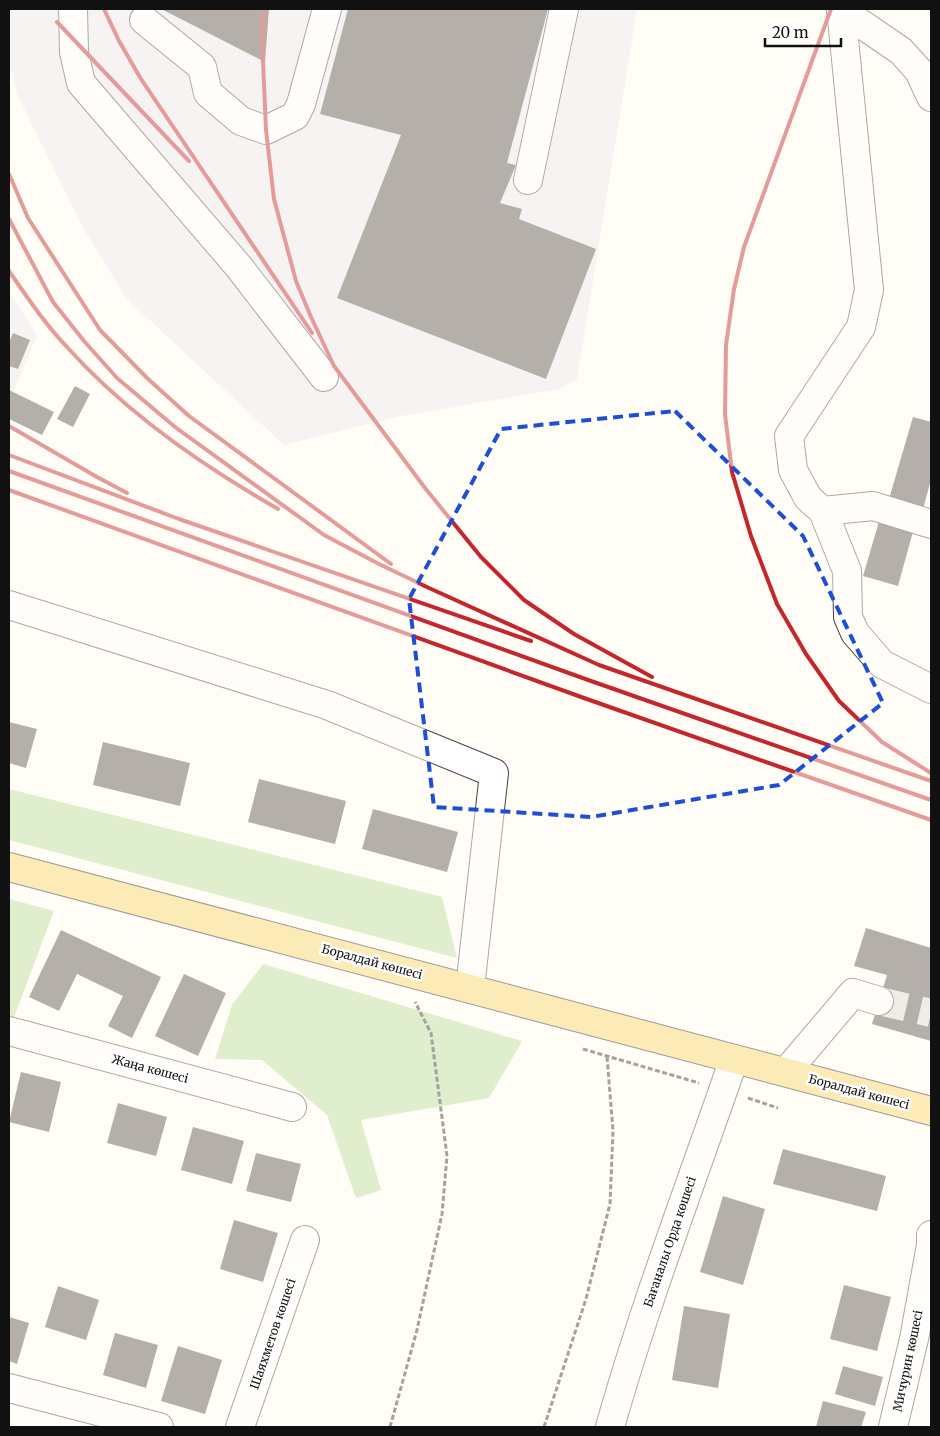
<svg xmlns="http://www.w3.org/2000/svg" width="940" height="1436" font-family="Merriweather,serif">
<rect width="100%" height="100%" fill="#fffdf5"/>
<!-- industrial -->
<path fill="#eee6ef" d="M9,9H637L577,379L560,389L401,416L284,445L127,299L83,228L18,96L9,61Z
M9,291L37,335L9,403Z"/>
<!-- forest -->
<path fill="#b9dc9c" d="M9,789L442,897L457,958L9,840Z
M9,899L54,911L13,1020L9,1019Z
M263,964L522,1041L489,1098L361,1120L381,1190L356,1198L327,1115L262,1060L215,1059L232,1005Z"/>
<!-- building -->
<path fill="#5a524d" d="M161,9H269L265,62L179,18Z
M348,9H548L507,163L516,165L500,203L522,209L519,219L596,249L546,379L337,298L401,135L320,114Z
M13,333L30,340L18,369L9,366V343Z
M75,386L90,394L73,427L57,419Z
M9,390L54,412L42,435L9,419Z
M913,417L931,422V480L923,509L889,499Z
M880,518L914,528L898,586L863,576Z
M9,722L37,729L26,768L9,763Z
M103,742L190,763L180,806L93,785Z
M259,779L346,801L335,844L248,822Z
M373,809L458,832L447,872L362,849Z
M866,928L931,948V1041L872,1024L887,975L854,966Z
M61,930L161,977L132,1038L108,1026L123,996L77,974L59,1011L29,997Z
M184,974L226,993L198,1056L155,1036Z
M21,1072L61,1082L49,1132L9,1122Z
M118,1103L167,1117L156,1156L107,1143Z
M193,1127L244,1141L232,1184L181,1170Z
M783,1149L886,1176L877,1211L773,1184Z
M256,1153L301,1164L291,1202L246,1191Z
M723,1196L765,1209L743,1285L700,1272Z
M234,1220L278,1233L263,1282L220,1269Z
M844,1285L891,1297L877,1351L830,1339Z
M58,1286L99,1300L86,1340L45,1327Z
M684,1306L730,1314L718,1388L672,1380Z
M9,1317L29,1323L17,1364L9,1361Z
M115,1333L158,1345L146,1388L103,1375Z
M178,1346L222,1360L205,1414L161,1401Z
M843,1366L883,1377L875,1406L835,1394Z
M823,1401L866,1412L861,1427H816Z"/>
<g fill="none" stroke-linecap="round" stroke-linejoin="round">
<!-- minor-tunnel -->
<path stroke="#dbdad3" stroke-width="28" stroke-dasharray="28 14" stroke-linecap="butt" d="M879,1001L931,1013"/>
<defs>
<path id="minor" d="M73,9L74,52L81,83L239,267L324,377
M841,9L869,290L861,327L789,436L793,470L808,498L823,511L847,571L848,617L855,633L882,664L931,689
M841,10L901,51L919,71L931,97
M144,20L202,67L208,93L241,121L266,130L295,116L301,104L327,9
M528,180L564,9
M823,511L873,506L931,524
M9,605L327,705L494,773L470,988
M9,1031L292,1107
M786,1072L853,993L879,1001
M9,1388L159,1427
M240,1427L305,1240
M610,1427C645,1303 692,1181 734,1059
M893,1427L914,1339L931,1245V1235"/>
<path id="major" d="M9,867L931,1111"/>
</defs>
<!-- minor casing -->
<use href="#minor" stroke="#444" stroke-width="30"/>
<!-- major casing -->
<use href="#major" stroke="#222" stroke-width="30"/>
<!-- path -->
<path stroke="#333" stroke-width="3" stroke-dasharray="5 2.5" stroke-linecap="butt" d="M583,1049L699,1083
M748,1098L778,1108
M390,1427L417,1330L442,1214L447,1156L431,1033L415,1002
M544,1427L586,1299L610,1204L613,1131L607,1056"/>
<!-- minor -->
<use href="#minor" stroke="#fff" stroke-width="28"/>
<!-- major -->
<use href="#major" stroke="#f9d66b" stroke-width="28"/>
<!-- rail -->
<path stroke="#c4262e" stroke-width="4" d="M104,9L119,41L141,79L312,333
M264,9L262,38L266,130L274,199L296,281L311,317L334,366L425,488L481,557L524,600L574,634L652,677
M831,9L744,247L734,289L726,345L725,414L732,472L751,536L777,604L806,654L839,701L882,742L931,773
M57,22L189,161
M9,174L28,218L100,330L147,378L189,416L391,564
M9,219L53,302L84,341L117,378L175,427L324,535L379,564L429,588L599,665L931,781
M9,271C27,297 45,324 67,347C126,413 201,465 278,509
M9,426L97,477L127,493
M9,455L179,519L531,641
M9,471L591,681L931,800
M9,490L584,698L931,820"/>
</g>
<!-- marked area -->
<path d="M0 0H940V1436H0ZM675,411L803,536L883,703L779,785L591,817L434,807L409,599L501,429Z" fill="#fffdf5" fill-opacity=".55" fill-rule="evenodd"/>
<path fill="none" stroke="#1d4ed8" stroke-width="4" stroke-dasharray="10 6" stroke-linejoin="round" d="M675,411L803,536L883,703L779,785L591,817L434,807L409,599L501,429Z"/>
<g text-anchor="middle" stroke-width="5" stroke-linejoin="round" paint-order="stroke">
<!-- street labels -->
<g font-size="12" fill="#111" stroke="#fff">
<text transform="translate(372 962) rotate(15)" y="4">Боралдай көшесі</text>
<text transform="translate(150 1069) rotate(15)" y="4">Жаңа көшесі</text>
<text transform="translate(859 1092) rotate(15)" y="4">Боралдай көшесі</text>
<text transform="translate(670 1242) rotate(-71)" y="4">Бағаналы Орда көшесі</text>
<text transform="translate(273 1334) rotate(-71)" y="4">Шаяхметов көшесі</text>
<text transform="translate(908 1361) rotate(-78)" y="4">Мичурин көшесі</text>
</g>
</g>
<!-- border -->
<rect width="940" height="1436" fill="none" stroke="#111111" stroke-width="20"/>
<!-- scale -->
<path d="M765 38v8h76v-8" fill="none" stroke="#111111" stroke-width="2.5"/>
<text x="772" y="38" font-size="15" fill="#111111" stroke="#ffffff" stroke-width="4" paint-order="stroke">20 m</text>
</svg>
